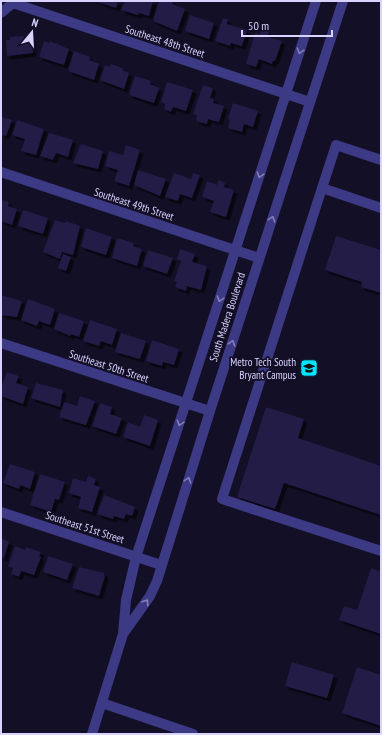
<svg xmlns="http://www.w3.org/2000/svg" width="382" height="735" font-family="'PT Sans Narrow',sans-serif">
<defs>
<filter id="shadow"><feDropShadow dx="3.5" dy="3.5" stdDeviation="0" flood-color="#0009"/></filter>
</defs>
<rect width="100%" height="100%" fill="#130f26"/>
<!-- building -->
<path fill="#241b47" filter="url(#shadow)" d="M95,1H118L116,8Z
M125,1H153L149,16L139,13L138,15L121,10Z
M159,1H173L172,4L185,9L177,31L153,21Z
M190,15L214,23L209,39L185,31Z
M223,18L228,19L227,24L247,30L242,46L231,43L230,46L215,41Z
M261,29L269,31L268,37L282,41L275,61H273L272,64L259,59L256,67L246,64L255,33L260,34Z
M24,36V38L32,37L33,53L7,56L6,40H10V37Z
M44,41L50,43V41L69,49L64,65L39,57Z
M74,51L90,57L89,60L99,64L94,80L68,71Z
M111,64L123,68L122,70L129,73L124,89L100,80L105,65L110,67Z
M135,76L151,81L150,84L159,88L154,103L129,95Z
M167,82L193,90L186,111L173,107L171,112L164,109L165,104L161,102Z
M203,85L213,88L210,98L214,99L213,103L224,106L219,122L208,119L207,124L196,121L197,115L193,114Z
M233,103L258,111L253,127L244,124L242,132L228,128L230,120L228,119Z
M1,117L12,120L6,136L1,135Z
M17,120L44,129L36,155L21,151L25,139L12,135Z
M49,133L73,140L68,157L56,153L53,160L40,156Z
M81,144L103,151L98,169L73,163Z
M126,145L140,150L129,186L114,181L118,170L105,166L109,151L123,155Z
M138,170L166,179L160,196L134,185Z
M174,173L191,179L193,173L200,175L192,198L180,194L178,201L165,197Z
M219,180L225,183L224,187L234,190L226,217L210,212L214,201L202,197L207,181L217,185Z
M1,200L9,202L8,206L17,209L12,225L1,221Z
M23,210L48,218L43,234L18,226Z
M55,220L65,223L66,221L80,226L73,255L62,252L60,259L43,252Z
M86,228L112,237L106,255L81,247Z
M336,236L381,250V293L361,287L362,282L325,270Z
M117,238L134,243L133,246L142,249L137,266L112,258Z
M180,249L195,254L192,262L207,266L201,290L187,286L186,291L175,287L177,282L174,281L181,261L177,259Z
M148,250L173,258L167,274L143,266Z
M63,254L71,257L66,271L58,268Z
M1,295L22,301L17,317L1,315Z
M28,299L55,309L50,325L39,321L37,326L21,320Z
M59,313L84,321L79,337L71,334L70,336L54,329Z
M90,320L117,329L112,345L101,341L99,346L83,341Z
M121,333L146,341L140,359L115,352Z
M152,340L179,349L174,365L163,362L162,366L146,361Z
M7,372L19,376L16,383L28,387L23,404L1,396V388Z
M36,383L63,390L60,407L31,398Z
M80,396L95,401L86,425L59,417L64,402L77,406Z
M100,403L112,407L110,414L122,418L116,434L92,426Z
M266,407L304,419L298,438L381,466V515L284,483L275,509L237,497Z
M144,415L158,420L150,446L123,437L128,422L140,427Z
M10,464L35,472L30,489L20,485L19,489L3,483Z
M40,474L65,482L59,500L55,499L51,512L30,505Z
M88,476L96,479L94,485L100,487L92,512L78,508L81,497L69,493L73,478L86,482Z
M104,495L135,507L132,516L126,514L124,519L114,516L113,519L97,514Z
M1,538L9,542L4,558L1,557Z
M15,546L25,550L26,547L41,552L39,556L41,557L34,575L21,571L19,577L11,573L13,568L8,566Z
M48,556L73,564L67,580L43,572Z
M79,567L104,573V575L105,576L99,596L72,588Z
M371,568L381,572V634L339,620L344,606L357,610Z
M292,662L334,675L327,698L285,686Z
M357,667L381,675V726L342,713Z"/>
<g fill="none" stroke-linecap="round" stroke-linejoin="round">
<!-- minor -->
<path stroke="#3d3a85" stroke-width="10" d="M1,13L13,3L310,102
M1,172L259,258
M322,188L336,145L381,160
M381,208L322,188L222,499L381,551
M1,343L210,411
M1,512L161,565
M123,634L150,596L157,581L210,411L343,1
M102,703L193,734
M92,734L123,634L126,600L136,557L316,1"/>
</g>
<!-- one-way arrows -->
<defs><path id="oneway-chevron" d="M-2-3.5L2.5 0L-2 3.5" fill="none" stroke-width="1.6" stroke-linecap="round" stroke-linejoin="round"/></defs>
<g stroke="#837fbc">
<use href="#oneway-chevron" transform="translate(300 51) rotate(108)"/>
<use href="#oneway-chevron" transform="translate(260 175) rotate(108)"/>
<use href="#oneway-chevron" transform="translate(272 219) rotate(-72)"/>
<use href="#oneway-chevron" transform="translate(220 299) rotate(108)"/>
<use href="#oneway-chevron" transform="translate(232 343) rotate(-72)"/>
<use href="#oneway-chevron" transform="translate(180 423) rotate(108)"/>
<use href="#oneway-chevron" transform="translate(188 480) rotate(-72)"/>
<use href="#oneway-chevron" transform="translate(146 602) rotate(-56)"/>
</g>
<!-- icons -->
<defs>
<symbol id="school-square" viewBox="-11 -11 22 22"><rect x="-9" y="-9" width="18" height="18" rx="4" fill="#00e5ff" stroke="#130f26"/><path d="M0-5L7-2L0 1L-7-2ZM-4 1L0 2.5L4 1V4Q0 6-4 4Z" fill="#111"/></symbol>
</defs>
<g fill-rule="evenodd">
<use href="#school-square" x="299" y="358" width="20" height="20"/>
</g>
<g text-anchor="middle" stroke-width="3.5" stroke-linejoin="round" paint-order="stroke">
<!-- street labels -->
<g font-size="11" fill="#d9d4ff" stroke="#130f26">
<text transform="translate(165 41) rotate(18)" y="4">Southeast 48th Street</text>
<text transform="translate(134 204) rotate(18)" y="4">Southeast 49th Street</text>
<text transform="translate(227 317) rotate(-72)" y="4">South Madera Boulevard</text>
<text transform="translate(109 366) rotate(18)" y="4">Southeast 50th Street</text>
<text transform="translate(85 527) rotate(18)" y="4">Southeast 51st Street</text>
</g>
<!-- poi labels -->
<g font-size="11" fill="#d9d4ff" stroke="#130f26" text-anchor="end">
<text x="296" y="366">Metro Tech South<tspan x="296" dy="13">Bryant Campus</tspan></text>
</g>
</g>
<!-- border -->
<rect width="382" height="735" fill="none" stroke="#d9d4ff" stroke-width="4"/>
<!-- north arrow -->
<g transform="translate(32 32) rotate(18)" stroke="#130f26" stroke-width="3" paint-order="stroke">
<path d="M0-3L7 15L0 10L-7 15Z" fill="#d9d4ff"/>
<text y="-6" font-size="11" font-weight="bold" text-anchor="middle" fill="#d9d4ff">N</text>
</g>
<!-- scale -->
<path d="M242 30v6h90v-6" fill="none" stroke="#d9d4ff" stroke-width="2"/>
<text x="248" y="30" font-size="12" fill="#d9d4ff" stroke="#130f26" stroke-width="3" paint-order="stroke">50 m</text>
</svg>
